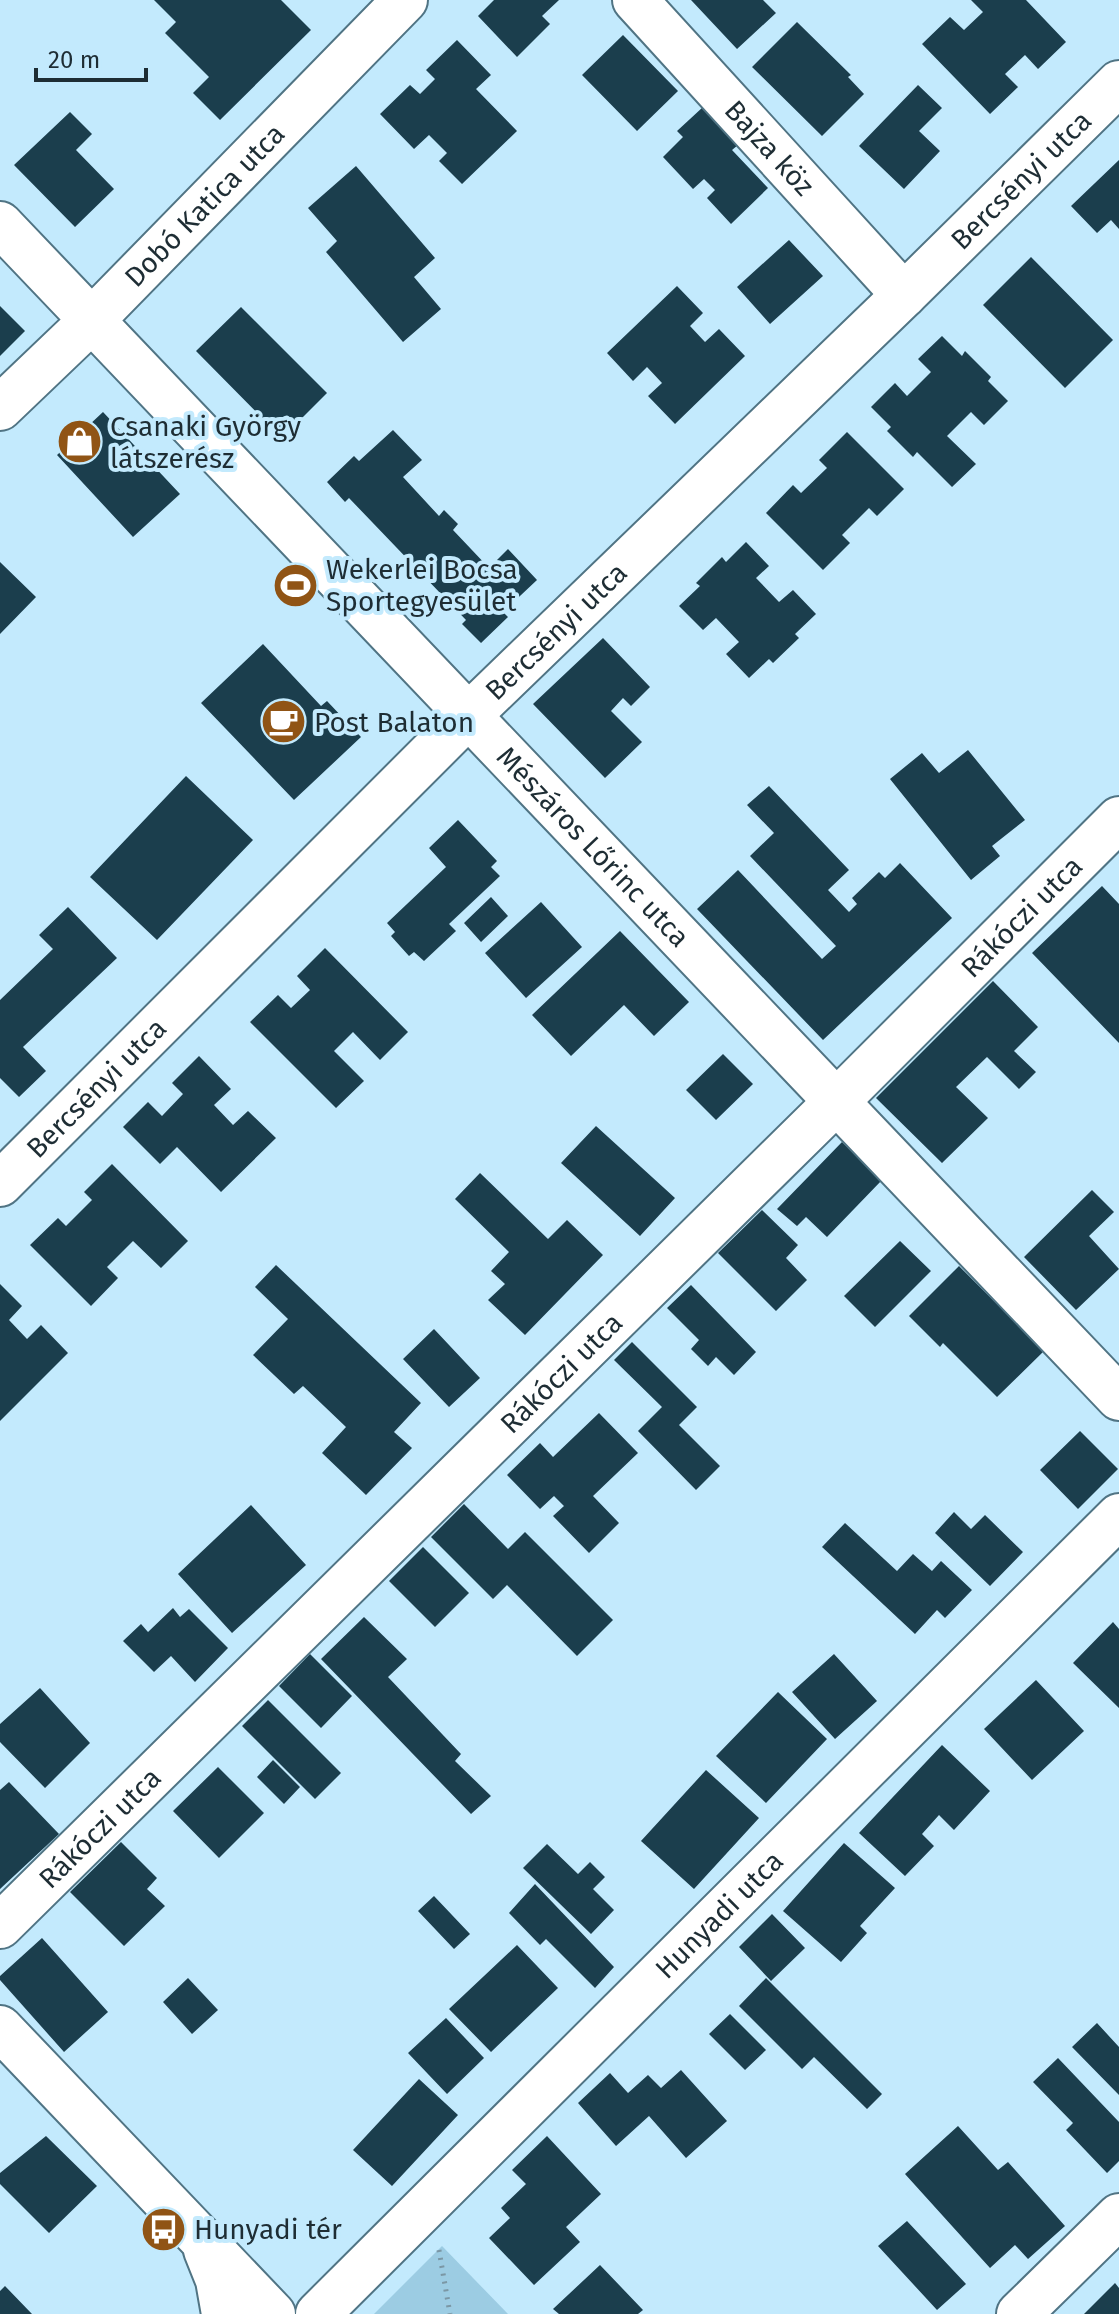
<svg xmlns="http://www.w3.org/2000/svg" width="1119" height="2314" font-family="'Fira Sans',sans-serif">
<rect width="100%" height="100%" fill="#c3eafd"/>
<!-- green -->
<path fill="#9ccce3" d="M442,2246L508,2314H374Z"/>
<!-- building -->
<path fill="#1b3e4d" d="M154,0H281L311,30L220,120L193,93L209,77L165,33L176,22Z
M494,0H559L542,16L550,24L517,57L478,16Z
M691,0H763L776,13L737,49Z
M971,0H1026L1066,42L1038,69L1025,55L1005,74L1018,87L990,114L922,44L950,17L964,30L983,12Z
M797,22L851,75L848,77L864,94L822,136L752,67Z
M623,35L678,91L637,131L582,75Z
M457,40L491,75L476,89L517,131L462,184L439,161L447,153L429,135L414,149L380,114L410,85L420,94L435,79L426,70Z
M918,85L942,108L919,131L940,151L904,189L859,146Z
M703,107L738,145L732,150L768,188L731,224L707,198L715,190L704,179L693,189L663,157L683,137L677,131Z
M70,112L92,134L76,150L114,189L75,227L14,165Z
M1119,160V229L1111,220L1097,233L1071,206Z
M356,166L435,258L414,277L441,309L403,342L326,252L337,241L308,208Z
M789,240L823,276L770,324L737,287Z
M1031,257L1113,340L1065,388L983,305Z
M677,286L703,313L690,326L705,342L719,329L745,356L675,424L648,396L662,383L647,367L633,381L607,353Z
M0,306L25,331L0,356Z
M241,307L327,393L282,438L196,351Z
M942,336L962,356L965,351L991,377L988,381L1008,401L984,425L971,412L947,436L976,464L952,487L917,452L913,457L887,431L891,427L871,407L895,383L907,396L931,372L918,359Z
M103,412L180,494L133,537L57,455Z
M393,430L422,460L403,477L439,516L444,510L458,524L453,530L489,568L508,549L537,580L503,612L508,617L481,643L462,624L466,620L349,498L345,502L327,482L354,456L359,461Z
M847,432L904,489L877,516L869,508L842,535L850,543L823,570L766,513L793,485L801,493L827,468L819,460Z
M746,542L769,566L756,578L779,602L793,590L816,614L795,634L799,638L773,663L769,659L749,678L726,654L739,642L716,618L703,630L679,606L700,586L696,583L722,557L726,562Z
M0,562L36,597L0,634Z
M603,638L650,687L631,706L623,698L611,711L642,742L605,778L533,704Z
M263,644L321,706L327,701L361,737L294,800L201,703Z
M968,750L1025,820L992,846L1000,856L971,880L890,779L922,753L939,773Z
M186,776L253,840L157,940L90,877Z
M769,786L849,870L828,890L849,912L857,904L852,898L879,872L885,878L900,863L952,918L823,1040L697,909L738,870L822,959L836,946L750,856L774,833L747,805Z
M458,820L497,861L491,867L500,876L449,924L456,931L424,961L414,952L409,956L391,936L395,932L387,923L446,867L429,848Z
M1102,886L1119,904V1043L1032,953Z
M491,897L508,916L481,942L464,923Z
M541,902L582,947L526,998L485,953Z
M68,907L117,958L23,1047L46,1071L19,1097L0,1078V1000L53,949L39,935Z
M620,931L689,1002L654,1036L624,1005L571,1056L532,1015Z
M325,948L408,1032L380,1060L353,1032L334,1051L364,1081L336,1108L250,1022L278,995L291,1008L310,990L297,976Z
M993,981L1038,1027L1014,1051L1036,1072L1019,1089L987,1057L956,1087L988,1118L942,1163L876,1098Z
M723,1054L753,1084L716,1120L686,1090Z
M199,1056L231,1089L214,1105L233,1125L248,1111L276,1138L221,1192L177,1147L160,1164L123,1127L148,1102L162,1116L183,1094L172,1083Z
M596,1126L675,1198L640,1236L561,1163Z
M842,1142L882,1180L827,1237L806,1217L797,1226L777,1209Z
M112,1164L188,1241L161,1268L133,1241L107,1267L118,1278L91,1306L30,1245L58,1218L66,1226L92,1200L84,1192Z
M480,1173L548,1239L567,1220L603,1255L525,1335L488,1300L505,1284L491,1271L509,1252L455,1199Z
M1092,1190L1114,1212L1089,1236L1119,1269L1076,1310L1024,1257Z
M762,1210L798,1245L786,1258L807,1280L776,1311L718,1253Z
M900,1241L931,1271L875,1327L844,1296Z
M276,1265L421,1403L394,1432L412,1448L366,1495L322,1453L346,1427L303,1386L294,1394L253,1355L288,1319L255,1287Z
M959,1266L1044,1351L997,1397L943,1343L940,1347L909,1316Z
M0,1284L22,1306L9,1320L27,1339L41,1325L68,1353L0,1421Z
M691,1285L756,1352L734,1375L716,1357L708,1366L691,1349L699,1340L667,1308Z
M434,1329L480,1378L449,1407L403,1359Z
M632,1342L697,1407L679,1425L720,1466L696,1490L638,1431L662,1407L614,1360Z
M599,1413L638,1453L593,1496L619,1523L589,1553L553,1516L564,1506L554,1496L540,1509L507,1475L540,1443L553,1457Z
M1080,1431L1118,1469L1078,1509L1040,1470Z
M464,1504L508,1549L525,1532L613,1620L577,1656L507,1585L493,1599L431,1537Z
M251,1505L306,1565L232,1633L178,1574Z
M954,1512L971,1529L985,1515L1023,1552L990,1586L935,1533Z
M845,1523L897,1571L913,1554L932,1571L941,1561L972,1590L945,1618L937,1610L915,1634L822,1547Z
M423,1547L469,1593L435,1627L389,1581Z
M173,1608L180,1617L189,1609L228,1648L195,1682L171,1656L154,1672L123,1641L141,1624L148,1632Z
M364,1617L407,1659L388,1677L461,1754L455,1761L491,1796L471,1814L321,1659Z
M1113,1622L1119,1629V1708L1073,1663Z
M310,1654L352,1696L321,1728L279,1686Z
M834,1654L877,1701L835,1739L792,1692Z
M1036,1680L1084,1731L1032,1780L984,1729Z
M40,1688L90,1743L45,1788L0,1742V1724Z
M778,1692L827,1739L766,1803L716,1756Z
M268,1700L341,1773L315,1799L242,1726Z
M942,1745L990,1791L954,1830L939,1815L922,1834L934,1846L905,1876L859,1833Z
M273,1760L300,1787L284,1804L257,1777Z
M218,1767L264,1813L219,1858L173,1811Z
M706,1770L759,1818L694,1889L641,1841Z
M9,1782L59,1834L0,1889V1790Z
M121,1842L157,1878L147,1889L165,1906L124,1946L70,1892Z
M844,1843L895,1888L860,1926L867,1933L841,1962L783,1911Z
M547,1844L578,1874L590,1862L605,1877L593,1889L614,1910L591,1934L523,1868Z
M535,1884L614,1967L595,1988L546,1939L540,1945L509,1913Z
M434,1896L470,1934L454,1949L418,1911Z
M772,1914L805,1948L771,1981L739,1947Z
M42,1938L108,2012L64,2052L0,1980V1976Z
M517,1945L558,1988L491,2052L449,2009Z
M188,1978L218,2010L192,2034L163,2002Z
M766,1978L882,2094L867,2109L814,2057L802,2069L739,2006Z
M730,2014L766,2050L745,2070L709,2034Z
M446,2018L484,2058L447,2094L408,2053Z
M1097,2023L1119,2047V2095L1072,2047Z
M1058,2058L1119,2122V2161L1107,2173L1066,2130L1073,2123L1033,2082Z
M681,2070L727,2121L686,2158L649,2116L616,2146L578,2103L610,2073L628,2093L648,2075L661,2088Z
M419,2079L458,2115L392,2186L353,2150Z
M958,2126L998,2170L1008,2162L1065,2226L1028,2259L1015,2245L990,2268L905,2174Z
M46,2136L97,2186L49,2233L0,2184V2173Z
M547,2136L601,2194L566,2227L580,2242L534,2285L489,2238L510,2218L501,2208L526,2184L512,2170Z
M907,2221L966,2284L937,2310L878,2246Z
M600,2265L643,2310L638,2314H559L553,2309Z
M1115,2283L1119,2288V2314H1084Z
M5,2286L32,2314H0V2291Z"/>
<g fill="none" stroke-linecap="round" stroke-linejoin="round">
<defs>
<g id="street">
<path id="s1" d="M635,0L904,295"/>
<path id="s2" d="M0,224L1119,1398"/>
<path id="s3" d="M0,408L91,321L405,0"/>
<path id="s4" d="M0,1184L469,715L904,295L1119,83"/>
<path id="s5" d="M0,1926L836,1102L1119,819"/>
<path d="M1019,2314L1119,2216"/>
</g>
<g id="secondary">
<path d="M0,2028L273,2314"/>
<path d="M206,2250L218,2280L224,2314"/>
<path id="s6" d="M318,2314L1119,1516"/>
</g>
</defs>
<!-- street casing -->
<use href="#street" stroke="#507484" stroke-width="48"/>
<!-- secondary casing -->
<use href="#secondary" stroke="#507484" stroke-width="48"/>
<!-- path -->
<path stroke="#7b97a5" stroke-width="5" stroke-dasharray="2 6" stroke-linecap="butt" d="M439,2250L450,2314"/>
<!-- street -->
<use href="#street" stroke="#fff" stroke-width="44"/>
<!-- secondary -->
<use href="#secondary" stroke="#fff" stroke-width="44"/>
</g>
<!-- icons -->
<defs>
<symbol id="shop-disc" viewBox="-11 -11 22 22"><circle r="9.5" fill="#905415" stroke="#c3eafd"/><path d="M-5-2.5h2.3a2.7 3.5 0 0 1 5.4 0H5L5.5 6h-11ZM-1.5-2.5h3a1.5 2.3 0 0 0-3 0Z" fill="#fff"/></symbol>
<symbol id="stadium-disc" viewBox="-11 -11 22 22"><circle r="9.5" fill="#905415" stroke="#c3eafd"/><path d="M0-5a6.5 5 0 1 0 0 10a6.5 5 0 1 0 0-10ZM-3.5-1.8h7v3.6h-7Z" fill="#fff"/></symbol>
<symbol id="cafe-disc" viewBox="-11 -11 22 22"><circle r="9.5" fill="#905415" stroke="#c3eafd"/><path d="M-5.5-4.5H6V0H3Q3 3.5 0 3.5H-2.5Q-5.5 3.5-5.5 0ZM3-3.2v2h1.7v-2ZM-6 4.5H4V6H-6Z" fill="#fff"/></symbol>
<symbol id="bus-disc" viewBox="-11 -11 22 22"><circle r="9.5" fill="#905415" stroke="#c3eafd"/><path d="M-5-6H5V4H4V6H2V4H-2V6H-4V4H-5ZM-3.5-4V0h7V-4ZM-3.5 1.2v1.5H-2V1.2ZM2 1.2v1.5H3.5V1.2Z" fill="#fff"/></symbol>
</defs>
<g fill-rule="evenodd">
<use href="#shop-disc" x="54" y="416" width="51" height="51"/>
<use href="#stadium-disc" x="270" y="560" width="51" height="51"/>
<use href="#cafe-disc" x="258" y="696" width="51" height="51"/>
<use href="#bus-disc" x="138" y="2204" width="51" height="51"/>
</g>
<g text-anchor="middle" stroke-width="8" stroke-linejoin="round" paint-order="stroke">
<!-- street labels -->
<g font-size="28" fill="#1e2d34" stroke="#c3eafd">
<text dy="10" stroke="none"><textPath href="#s1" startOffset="200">Bajza köz</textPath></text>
<text dy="10" stroke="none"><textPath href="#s4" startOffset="1432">Bercsényi utca</textPath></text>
<text dy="10" stroke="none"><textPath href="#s3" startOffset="288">Dobó Katica utca</textPath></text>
<text dy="10" stroke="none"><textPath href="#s4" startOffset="784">Bercsényi utca</textPath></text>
<text dy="10" stroke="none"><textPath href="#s2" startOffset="860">Mészáros Lőrinc utca</textPath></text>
<text dy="10" stroke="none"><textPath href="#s5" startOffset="1436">Rákóczi utca</textPath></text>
<text dy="10" stroke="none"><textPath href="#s4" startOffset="136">Bercsényi utca</textPath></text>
<text dy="10" stroke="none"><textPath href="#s5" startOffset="788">Rákóczi utca</textPath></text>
<text dy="10" stroke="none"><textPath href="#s5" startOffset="140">Rákóczi utca</textPath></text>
<text dy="10" stroke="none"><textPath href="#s6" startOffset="566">Hunyadi utca</textPath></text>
</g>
<!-- poi labels -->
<g font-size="28" fill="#1e2d34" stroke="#c3eafd" text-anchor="start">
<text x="110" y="436">Csanaki György<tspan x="110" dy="32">látszerész</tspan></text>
<text x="326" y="579">Wekerlei Bocsa<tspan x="326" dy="32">Sportegyesület</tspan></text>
<text x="314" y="732">Post Balaton</text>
<text x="194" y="2239">Hunyadi tér</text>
</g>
</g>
<!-- scale -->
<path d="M36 68v12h110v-12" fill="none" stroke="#1e2d34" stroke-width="4"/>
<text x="48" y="68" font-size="24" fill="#1e2d34" stroke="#c3eafd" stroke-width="6" paint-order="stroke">20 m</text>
</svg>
